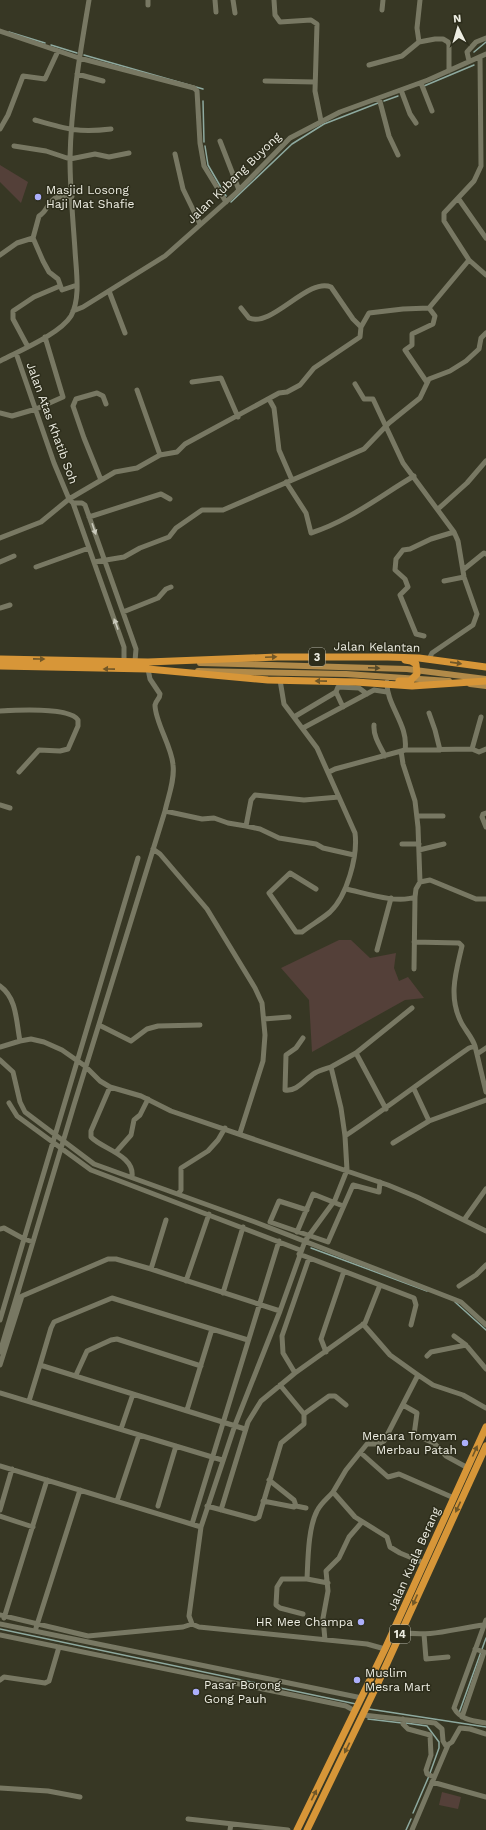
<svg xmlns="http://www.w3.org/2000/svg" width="486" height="1830" font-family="'Work Sans',sans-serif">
<rect width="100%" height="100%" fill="#373724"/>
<!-- green -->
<path fill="#544039" d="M0,165L28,182L21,203L0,182Z
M339,940H351L370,958L396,953L394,968L399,981L408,977L424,998L405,1000L312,1052L309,1000L281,968Z
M442,1792L461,1797L458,1809L439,1805Z"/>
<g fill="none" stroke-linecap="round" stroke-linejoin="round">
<!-- stream -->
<path stroke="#8eaaa0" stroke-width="1.5" d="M9,32L45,43
M51,45L77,53
M474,52L486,42
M84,55L203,89
M424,86L474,65
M203,101L204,142
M384,101L398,96
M205,146L208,165L226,196
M231,202L292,144L324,124L378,103
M311,1248L427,1291
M455,1302L486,1330
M0,1629L356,1704
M369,1709L486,1727
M459,1713L486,1638
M368,1719L402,1723
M406,1723L427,1726L439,1742V1748L430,1773
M413,1813L429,1776
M406,1830L411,1819"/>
<!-- minor -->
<path stroke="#787863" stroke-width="5" d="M148,0V5
M215,0L216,12
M233,0L235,13
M274,0L275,15L280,22L311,20L317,24L315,91L321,121
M382,10L383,0
M0,31L79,58L194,88L197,91L200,143L204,166L226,202
M419,42L417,28L420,0
M480,57L481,166L474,181L444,213V221L469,260L486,275
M469,61L467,52L476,42L486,38
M369,65L402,56L419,42L435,39H443L448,42L449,45V71
M77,74L103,81
M265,81L315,82
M421,83L432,111
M401,90L410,114L416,123
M379,98L389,136L398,155
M35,120C66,129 78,133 111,129
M0,129L8,115L23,76L45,79L58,51
M220,141L239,190
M14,146L46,151L70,159L95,154L109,157L129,153
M175,154L183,189L200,224
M72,196C67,196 59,196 55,198C47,203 47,212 39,216L33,238L43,261L49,272L58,279L62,290L77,285
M458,198L486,238
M0,255L17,243L33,238
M109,291L125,333
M241,308L249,318C272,328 308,277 331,287L353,319L361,327
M73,311L83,307L165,256L236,193L290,138L340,112L428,80L486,54
M28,347L13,319V311L34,297L60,286
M16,353L54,463L69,499L73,503L124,647V661
M0,361C19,351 60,334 71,316C81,298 76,270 75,250C73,220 70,189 70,159C71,106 80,53 89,0
M426,381L405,350L412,345V334L433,324L435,316L429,308
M192,382L221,378L238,417
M355,384L364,399H373L403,463L454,532L458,541L464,577L477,614L473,625L432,653L429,659
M137,390L160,455
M269,399L274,408L279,450L292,480
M0,413L12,416L36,409L63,397L45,337
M101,480L84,438L73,406L76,399L97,393L103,396L106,404
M286,482L306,513L311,533C349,521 380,496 414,476
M73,503H82L85,505L136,649L135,661
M438,509L467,483L486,461
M89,517L161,494L170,499
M0,538L41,522L69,499L115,472L137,468L160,455L177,452L185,444L279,393L287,392L300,385L314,368L360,337L361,327L369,313L403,309L429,308L469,260
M0,562L14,556
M94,562L124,557L140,548L169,537L176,528L202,510H223L364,449L389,423L420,398L429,379L450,371L466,361L479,349L481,338L486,333
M36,567L89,548
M463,570L484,553L486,554
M444,581L464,577
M0,608L10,605
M123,612L158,598L166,589L171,587
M424,636L416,634L400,595L408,587L405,579L395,570L396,559L403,550L410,549L431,539L454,532
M280,680L284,704L317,748L355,833C358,856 347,896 330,912C322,919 311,925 302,932H296L269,893L290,873L316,889
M343,707L336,692L338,687L359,688L367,694
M0,711C16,710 70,707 78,720V726L68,749L60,751L39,750L19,772
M429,713L435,730L440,750
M294,717L336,692
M374,725C373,736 380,746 385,756
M303,728L374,690L387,692
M472,749L481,717
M405,750L472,749L479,752L486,749
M401,751L403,764L415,801L418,827L420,882
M329,772L335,769L405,750C409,725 386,705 387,682
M0,805L10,808
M165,811L202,819L214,818L228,823L246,826L251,800L255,795L304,800L339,797
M486,813L483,814L482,817L486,827
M417,816H443
M246,826L260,829L279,838L316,844L323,848L354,855
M402,844H419
M153,849L160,854L207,909L255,988L262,1003L265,1035L263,1061L240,1133
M419,850L444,844
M346,889C365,893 397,904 415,897
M414,942L459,943L462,946C456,972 448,996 461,1022C465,1030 472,1037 475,1046
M377,950L391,898
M414,969L415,897L416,889L420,882L430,880L476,899H486
M0,986C17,998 16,1021 20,1041
M264,1019L289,1017
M99,1025L131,1041L147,1029L158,1026L200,1025
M303,1038L296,1048L286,1055L285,1090C297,1092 305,1079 315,1073C320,1070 325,1069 331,1067L341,1108L345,1136L347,1170L335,1200L305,1241L280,1311L235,1425L201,1527L189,1616L192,1624L199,1627L367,1644L385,1649
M0,1047L20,1041L31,1039L44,1042L62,1050L85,1066L100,1081L110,1087L141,1096L171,1111L388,1185L417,1197L486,1231
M356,1053L412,1008
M477,1054L486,1048
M0,1060L13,1072L20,1102L25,1112L94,1164L255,1222L461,1302L486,1325
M331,1067L356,1053L386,1109
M110,1087L91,1131V1137C102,1149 135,1155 132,1177
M414,1089L429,1121
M9,1103L17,1116L91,1170L300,1250
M345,1136C387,1108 427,1077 469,1048L475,1046L486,1092
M393,1143L429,1121L486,1100
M116,1152L131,1135L134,1120L140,1115L148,1099
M178,1194L181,1190V1168L208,1151L218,1140L225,1128
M307,1210L279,1201L270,1222L328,1242L353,1185L379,1192L380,1182
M464,1220L486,1189
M0,1229L4,1228L24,1239L138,858
M297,1232L313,1194L343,1206
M299,1254L414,1298L416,1305L411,1325
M151,1269L166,1220
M186,1281L209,1214
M459,1286L476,1275L486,1265
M223,1293L243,1227
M0,1320L24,1239L33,1242
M363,1324L390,1355L418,1375L433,1385L463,1395L486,1408
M454,1336L466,1345
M0,1352L74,1105L165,811C168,797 175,780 173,765C172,747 155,722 155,705C156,700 160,699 160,694L150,679L148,669
M326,1352L321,1339L344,1271
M427,1356L431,1352L466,1345L486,1369
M0,1365L22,1296L108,1259H116L151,1269L280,1311
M40,1365L51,1328L54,1322L112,1298L212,1329
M295,1373L283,1353L282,1336L309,1258
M76,1375L87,1351L111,1340L117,1339L201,1366
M0,1393L222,1460
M29,1401L40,1365L245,1429
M403,1405L417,1413L414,1435L434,1443L446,1456L468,1468
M187,1410L212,1329L248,1340
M304,1414L329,1396H335L346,1405
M121,1429L133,1394
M361,1453L388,1477L399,1474L454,1498
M0,1466L201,1527
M333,1492L346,1470L367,1444H378L384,1441L418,1375
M117,1501L139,1435
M263,1501L294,1507L296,1506L294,1500L269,1480
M158,1506L176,1446
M207,1506L255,1519L259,1517L281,1443L304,1424V1414L280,1385
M296,1506L306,1508
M0,1510L12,1469
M221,1510L248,1422L261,1401L295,1373L365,1323L380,1285
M0,1516L33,1527
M192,1524L279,1241
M307,1579C308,1560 308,1528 317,1511C321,1503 328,1498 333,1492L355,1517L387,1537L390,1547L400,1553L424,1563
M303,1614L280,1608L276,1605L277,1587L282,1579H307L328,1583
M0,1615L88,1636L183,1627L192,1624
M4,1618L47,1480
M486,1620L454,1708C460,1720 474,1721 486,1723
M0,1624L362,1698
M36,1628L80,1490
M401,1632C430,1638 456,1628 484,1625
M424,1634L426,1659L448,1657
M0,1635L346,1706L355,1711
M325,1640L323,1618L328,1591L326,1571L339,1558L349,1537L362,1522
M0,1680L4,1677L45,1683L49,1681L59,1647
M363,1715L435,1723L442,1729L443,1741L446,1746L452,1742L460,1728L470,1729L486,1734
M462,1717L484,1652L475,1649
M403,1719V1724L408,1729L430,1735L431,1755L426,1770L427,1774L434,1777
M432,1782L486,1797
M0,1788L48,1791L80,1797
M188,1819L288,1830
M230,1830L231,1824
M412,1830L448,1745"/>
<!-- major -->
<path stroke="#b18a49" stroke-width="6" d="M200,663L407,669L486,679
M198,671L346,674L449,681
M470,684L486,686"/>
<!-- highway -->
<path stroke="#d79638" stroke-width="7" d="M0,659L148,662L277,657H388L419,658L486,667
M0,666L148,669L268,680L356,682L412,686L486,681
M399,681H410L417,674L416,664L411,661L405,660
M297,1830L385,1649L486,1427
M307,1830L378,1683L486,1446"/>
</g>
<!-- one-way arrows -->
<defs><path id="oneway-solid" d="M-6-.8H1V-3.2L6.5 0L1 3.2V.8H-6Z"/></defs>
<g fill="#cacabc">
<use href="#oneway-solid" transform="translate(94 529) rotate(71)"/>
<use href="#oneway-solid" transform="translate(116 624) rotate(-110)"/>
</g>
<g fill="#715727">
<use href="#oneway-solid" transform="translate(271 657) rotate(-3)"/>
<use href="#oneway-solid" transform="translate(39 659) rotate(1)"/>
<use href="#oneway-solid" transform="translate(456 663) rotate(8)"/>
<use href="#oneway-solid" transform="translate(109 669) rotate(-179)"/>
<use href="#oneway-solid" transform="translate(321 681) rotate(-179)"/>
<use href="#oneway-solid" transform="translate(475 1451) rotate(-66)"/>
<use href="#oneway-solid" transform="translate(458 1507) rotate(115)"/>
<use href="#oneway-solid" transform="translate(415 1600) rotate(114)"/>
<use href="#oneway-solid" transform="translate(347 1748) rotate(116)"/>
<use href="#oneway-solid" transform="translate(314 1795) rotate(-64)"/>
</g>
<use fill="#554929" href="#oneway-solid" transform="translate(374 668) rotate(3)"/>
<!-- markers -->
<g fill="#acaffb" stroke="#2d2d1b" stroke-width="1.5">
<circle cx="38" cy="197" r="4"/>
<circle cx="465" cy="1443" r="4"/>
<circle cx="361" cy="1622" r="4"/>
<circle cx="357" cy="1680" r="4"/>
<circle cx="196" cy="1692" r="4"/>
</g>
<g text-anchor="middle" stroke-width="3" stroke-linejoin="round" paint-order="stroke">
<!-- shield labels -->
<g fill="#2d2d1b" stroke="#b3b3a6" stroke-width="1">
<rect x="309" y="648" width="16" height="18" rx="3"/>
<rect x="390" y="1625" width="20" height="18" rx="3"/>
</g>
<g font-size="11" font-weight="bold" fill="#edede2">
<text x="317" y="661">3</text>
<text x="400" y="1638">14</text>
</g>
<!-- street labels -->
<g font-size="12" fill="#edede2" stroke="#2d2d1b">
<text transform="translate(234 178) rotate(-44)" y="4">Jalan Kubang Buyong</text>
<text transform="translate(52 423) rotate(70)" y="4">Jalan Atas Khatib Soh</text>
<text transform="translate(377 647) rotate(1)" y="4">Jalan Kelantan</text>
<text transform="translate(414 1559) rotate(-66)" y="4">Jalan Kuala Berang</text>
</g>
<!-- poi labels -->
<g font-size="12" fill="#edede2" stroke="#2d2d1b" text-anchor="start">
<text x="46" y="194">Masjid Losong<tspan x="46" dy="14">Haji Mat Shafie</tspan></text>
<text x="457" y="1440" text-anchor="end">Menara Tomyam<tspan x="457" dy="14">Merbau Patah</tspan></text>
<text x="353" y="1626" text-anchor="end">HR Mee Champa</text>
<text x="365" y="1677">Muslim<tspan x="365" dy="14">Mesra Mart</tspan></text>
<text x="204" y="1689">Pasar Borong<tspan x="204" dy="14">Gong Pauh</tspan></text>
</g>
</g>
<!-- north arrow -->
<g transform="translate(458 28) rotate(355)" stroke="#2d2d1b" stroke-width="3" paint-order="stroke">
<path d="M0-3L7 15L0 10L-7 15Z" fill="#edede2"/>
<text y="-6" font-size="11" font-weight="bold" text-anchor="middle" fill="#edede2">N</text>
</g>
</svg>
